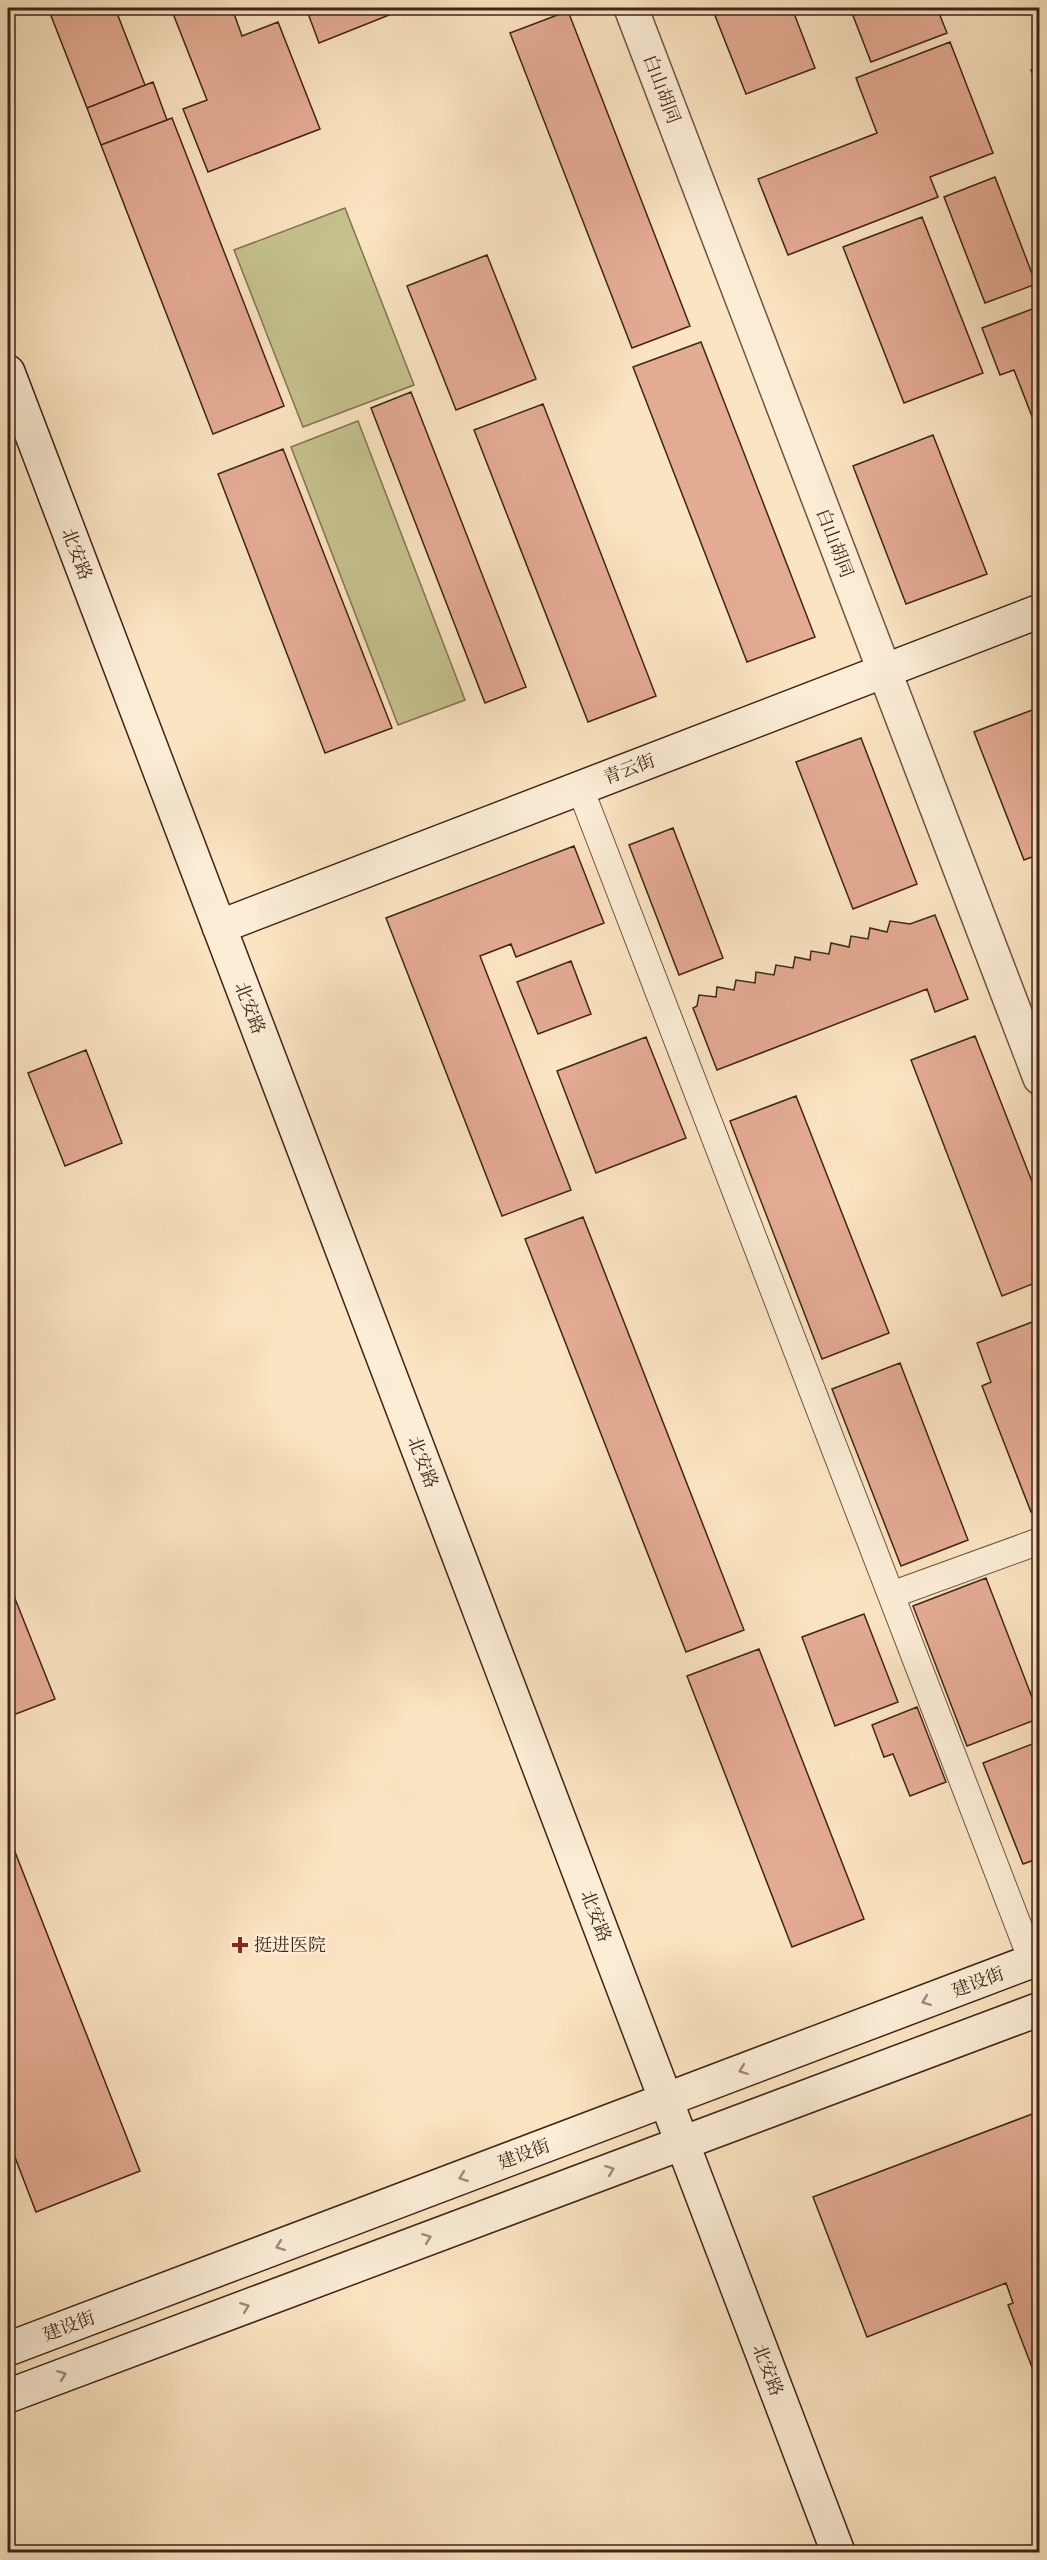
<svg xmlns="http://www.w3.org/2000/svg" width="1047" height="2560" font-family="'IM FELL French Canon','Noto Serif SC',serif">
<rect width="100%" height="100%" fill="#fbe4c1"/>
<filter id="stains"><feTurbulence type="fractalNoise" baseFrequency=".00333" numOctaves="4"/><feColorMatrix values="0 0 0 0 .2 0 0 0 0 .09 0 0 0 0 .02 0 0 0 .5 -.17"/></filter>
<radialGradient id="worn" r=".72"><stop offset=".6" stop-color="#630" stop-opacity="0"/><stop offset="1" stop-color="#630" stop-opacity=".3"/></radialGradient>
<!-- green -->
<path fill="#c5c28e" stroke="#827353" stroke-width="1.5" d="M345,208L414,385L303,427L234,250Z
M358,421L465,700L398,725L291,447Z"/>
<!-- building -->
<path fill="#e4ab93" stroke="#3f2418" stroke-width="1.5" d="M48,8H115L145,85L87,108Z
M182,8H232L242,36L278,22L320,129L208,172L183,109L207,100L172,11Z
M306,8H386L389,15L319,43Z
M712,8H792L815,68L746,94Z
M850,8H937L947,33L871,62Z
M568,11L690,326L632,348L510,33Z
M950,42L993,153L930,177L938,197L788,255L758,179L877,133L856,78Z
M1040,67V91L1031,70Z
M153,82L167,120L101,145L87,108Z
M172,118L284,406L213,434L101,145Z
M995,177L1036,284L985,303L944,197Z
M922,217L983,373L904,403L843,247Z
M487,255L536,379L456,410L407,286Z
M1040,306V437L1014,370L1000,375L982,328Z
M701,342L815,637L747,662L633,367Z
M411,392L526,687L485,703L371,408Z
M543,404L656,696L588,722L474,430Z
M933,435L987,574L906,604L853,466Z
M283,449L392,728L325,753L218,474Z
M1040,707V854L1024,860L974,732Z
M861,738L917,884L853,909L796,762Z
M673,828L723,958L679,975L629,845Z
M574,846L604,923L516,957L511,944L480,956L571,1190L502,1216L386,918Z
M935,915L968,999L935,1012L927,989L717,1070L693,1008L697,1006L699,995L716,997L717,987L734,990L736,980L755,983L756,972L774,975L776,965L793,968L795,957L810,960L811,951L829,954L831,943L849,947L851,936L868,939L870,928L887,932L890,921L910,924Z
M571,961L591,1014L538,1034L517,982Z
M975,1036L1040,1202V1281L1002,1296L911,1060Z
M646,1037L686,1138L596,1173L557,1071Z
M86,1050L122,1143L65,1166L28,1073Z
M796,1096L889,1333L822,1359L730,1121Z
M583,1217L744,1630L686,1652L525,1239Z
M1040,1319V1508L1031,1512L982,1386L991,1382L977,1343Z
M900,1363L968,1540L901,1566L832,1389Z
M986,1578L1040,1718L967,1746L913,1606Z
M8,1581L55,1699L8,1717Z
M864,1614L898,1702L835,1726L802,1637Z
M759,1649L864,1919L792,1947L687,1676Z
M917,1707L946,1782L910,1796L893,1754L884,1757L872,1725Z
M1040,1741V1858L1023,1864L983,1763Z
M8,1834L140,2171L36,2212L8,2139Z
M1040,2111V2388L1008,2305L1013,2303L1006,2283L867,2337L813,2197Z"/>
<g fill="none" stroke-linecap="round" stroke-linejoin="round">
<defs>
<path id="lane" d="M580,788L1032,1961
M891,1595L1040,1541"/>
<path id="street" d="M631,8L1040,1078"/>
<path id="secondary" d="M8,372L838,2552
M219,927L1040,611
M8,2349L1040,1958
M8,2396L1040,2009"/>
</defs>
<!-- lane casing -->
<use href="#lane" stroke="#6e5442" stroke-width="28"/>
<!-- street casing -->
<use href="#street" stroke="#6e5442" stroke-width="36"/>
<!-- secondary casing -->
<use href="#secondary" stroke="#3f2418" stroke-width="36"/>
<!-- lane -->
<use href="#lane" stroke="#fcedd7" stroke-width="26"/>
<!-- street -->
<use href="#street" stroke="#fcedd7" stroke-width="33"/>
<!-- secondary -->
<use href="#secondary" stroke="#fcedd7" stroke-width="33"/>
</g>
<!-- one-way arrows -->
<defs><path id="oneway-chevron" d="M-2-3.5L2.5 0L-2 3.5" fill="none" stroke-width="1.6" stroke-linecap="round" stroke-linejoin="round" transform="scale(1.5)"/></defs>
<g stroke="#9e8878">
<use href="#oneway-chevron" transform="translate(926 2001) rotate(159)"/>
<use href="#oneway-chevron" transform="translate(743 2070) rotate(159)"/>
<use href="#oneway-chevron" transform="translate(610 2170) rotate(-21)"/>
<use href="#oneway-chevron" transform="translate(463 2177) rotate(159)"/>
<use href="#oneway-chevron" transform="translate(427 2238) rotate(-21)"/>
<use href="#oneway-chevron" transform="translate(280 2246) rotate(159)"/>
<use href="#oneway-chevron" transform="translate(245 2307) rotate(-21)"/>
<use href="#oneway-chevron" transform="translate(62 2375) rotate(-21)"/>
</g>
<!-- markers -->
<path fill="#8f2418" stroke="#fcedd7" stroke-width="2" d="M237 1936h6v6h6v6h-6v6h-6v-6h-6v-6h6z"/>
<g text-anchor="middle" stroke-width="5" stroke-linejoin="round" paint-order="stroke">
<!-- street labels -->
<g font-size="18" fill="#3f2418" stroke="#fcedd7">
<text transform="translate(662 89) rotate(69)" y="6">白山胡同</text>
<text transform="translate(835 543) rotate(69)" y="6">白山胡同</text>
<text transform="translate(77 554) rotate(69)" y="6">北安路</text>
<text transform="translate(629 769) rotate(-21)" y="6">青云街</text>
<text transform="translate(250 1008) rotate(69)" y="6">北安路</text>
<text transform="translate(423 1462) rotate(69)" y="6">北安路</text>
<text transform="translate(596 1916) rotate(69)" y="6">北安路</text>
<text transform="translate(978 1982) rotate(-21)" y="6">建设街</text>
<text transform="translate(524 2154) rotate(-21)" y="6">建设街</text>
<text transform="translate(69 2326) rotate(-21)" y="6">建设街</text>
<text transform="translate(768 2370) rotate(69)" y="6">北安路</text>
</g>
<!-- poi labels -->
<g font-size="18" fill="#3f2418" stroke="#fcedd7" text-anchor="start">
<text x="254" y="1951">挺进医院</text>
</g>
</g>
<!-- margin -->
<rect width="1047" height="2560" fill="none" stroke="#fbe4c1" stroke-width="30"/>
<rect x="9" y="9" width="1029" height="2542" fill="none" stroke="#3f2418" stroke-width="3"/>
<rect x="15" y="15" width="1017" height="2530" fill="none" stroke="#3f2418" stroke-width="1.5"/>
<rect width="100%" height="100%" filter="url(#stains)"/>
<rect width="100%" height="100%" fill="url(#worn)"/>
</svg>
